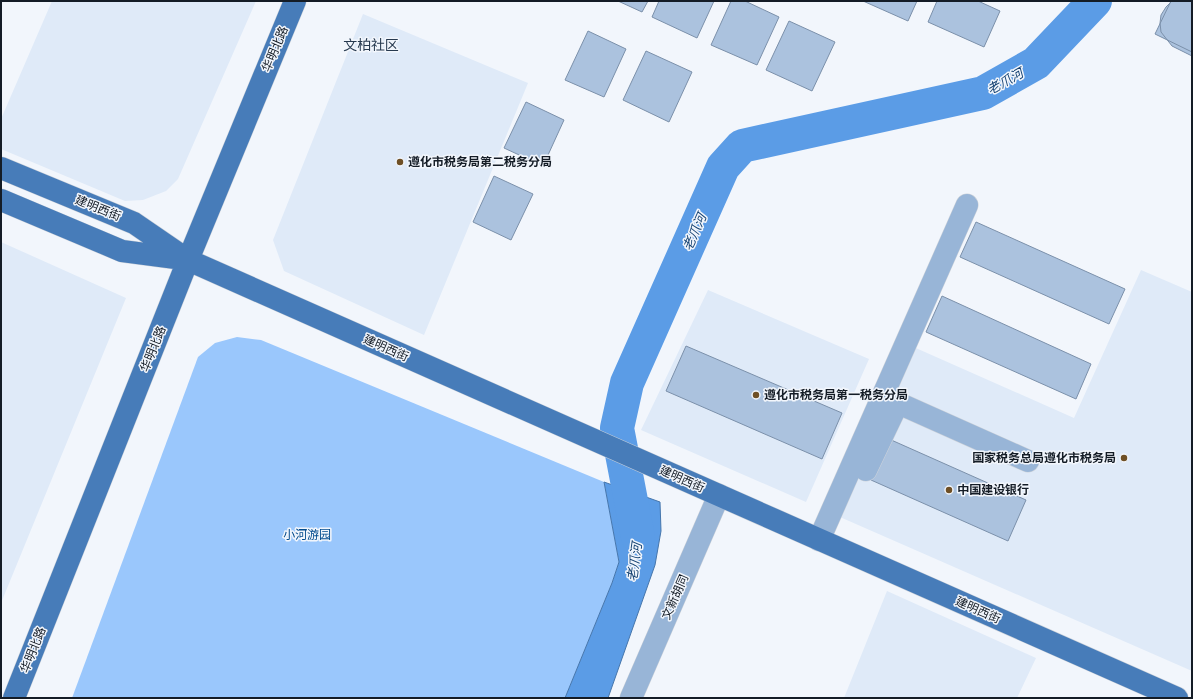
<svg xmlns="http://www.w3.org/2000/svg" width="1193" height="699" font-family="Roboto,'Noto Sans SC',sans-serif">
<rect width="100%" height="100%" fill="#f2f6fc"/>
<!-- built -->
<path fill="#dfeaf8" d="M52,1H256L178,179L166,191L143,200L125,201L1,149V119Z
M363,14L528,83L424,335L284,271L273,240Z
M1,242L126,298L1,603Z
M1141,270L1192,292V671L833,514L909,345L1074,418Z
M708,290L869,359L806,502L641,430Z
M887,591L1036,658L1017,698H844Z"/>
<!-- green -->
<path fill="#9ac7fc" d="M237,337L261,340L604,482L619,562L612,583L565,698H72L198,357L215,343Z"/>
<!-- water -->
<path fill="#5b9ce6" stroke="#4676ac" d="M604,482L660,502L661,531L655,565L608,698H565L612,583L619,562Z"/>
<g fill="none" stroke-linecap="round" stroke-linejoin="round">
<!-- river -->
<path stroke="#5b9ce6" stroke-width="34" d="M638,537L617,428L627,383L723,167L742,146L983,93L1036,63L1095,1"/>
</g>
<!-- building -->
<path fill="#abc2de" stroke="#7b90aa" d="M618,1H648L642,12Z
M659,1H714L697,38L652,17Z
M731,1H745L779,17L757,65L711,45Z
M863,1H917L908,21Z
M937,1H978L1000,11L984,47L928,22Z
M1171,1H1189L1192,2V52L1155,34Z
M1172,1H1192V56L1172,46L1161,32L1160,23L1161,15L1166,7Z
M789,21L835,42L812,91L766,70Z
M588,31L626,49L604,97L565,80Z
M646,51L692,72L669,122L623,100Z
M526,102L564,120L543,166L504,148Z
M494,176L533,194L511,240L473,222Z
M976,222L1125,289L1109,324L960,257Z
M942,296L1091,364L1076,399L926,332Z
M686,346L842,413L822,459L666,391Z
M889,439L1026,500L1008,541L871,480Z"/>
<g fill="none" stroke-linecap="round" stroke-linejoin="round">
<defs>
<path id="minor" d="M866,470L898,403L1028,461
M819,540L967,205
M631,698L719,495"/>
<path id="major" d="M1,168L134,223L188,260L1177,698
M1,200L122,251L183,259
M14,698L188,260L295,1"/>
</defs>
<!-- minor casing -->
<use href="#minor" stroke="#ced3da" stroke-width="23"/>
<!-- major casing -->
<use href="#major" stroke="#ced3da" stroke-width="23"/>
<!-- minor -->
<use href="#minor" stroke="#98b5d7" stroke-width="22"/>
<!-- major -->
<use href="#major" stroke="#477cb9" stroke-width="22"/>
</g>
<!-- markers -->
<g fill="#6e4f25" stroke="#f2f6fc" stroke-width="1.5">
<circle cx="400" cy="162" r="4"/>
<circle cx="756" cy="395" r="4"/>
<circle cx="1124" cy="458" r="4"/>
<circle cx="949" cy="490" r="4"/>
</g>
<g text-anchor="middle" stroke-width="3" stroke-linejoin="round" paint-order="stroke">
<!-- street labels -->
<g font-size="12" fill="#141c26" stroke="#f2f6fc">
<text transform="translate(275 49) rotate(-67)" y="4">华明北路</text>
<text transform="translate(98 208) rotate(22)" y="4">建明西街</text>
<text transform="translate(386 348) rotate(24)" y="4">建明西街</text>
<text transform="translate(153 349) rotate(-68)" y="4">华明北路</text>
<text transform="translate(682 479) rotate(24)" y="4">建明西街</text>
<text transform="translate(675 597) rotate(-66)" y="4">文新胡同</text>
<text transform="translate(978 610) rotate(24)" y="4">建明西街</text>
<text transform="translate(33 650) rotate(-68)" y="4">华明北路</text>
</g>
<!-- poi labels -->
<g font-size="12" font-weight="bold" fill="#141c26" stroke="#f2f6fc" text-anchor="start">
<text x="408" y="166">遵化市税务局第二税务分局</text>
<text x="764" y="399">遵化市税务局第一税务分局</text>
<text x="1116" y="462" text-anchor="end">国家税务总局遵化市税务局</text>
<text x="957" y="494">中国建设银行</text>
</g>
<!-- park labels -->
<g font-size="12" fill="#004a8d" stroke="#f2f6fc">
<text x="307" y="539">小河游园</text>
</g>
<!-- water labels -->
<g font-size="13" font-style="italic" fill="#154272" stroke="#f2f6fc">
<text transform="translate(1005 81) rotate(-29)" y="5">老爪河</text>
<text transform="translate(694 232) rotate(-66)" y="5">老爪河</text>
<text transform="translate(634 562) rotate(-82)" y="5">老爪河</text>
</g>
<!-- quarter labels -->
<g font-size="14" fill="#26394f" stroke="#f2f6fc">
<text x="371" y="50">文柏社区</text>
</g>
</g>
<!-- border -->
<rect width="1193" height="699" fill="none" stroke="#141c26" stroke-width="4"/>
</svg>
